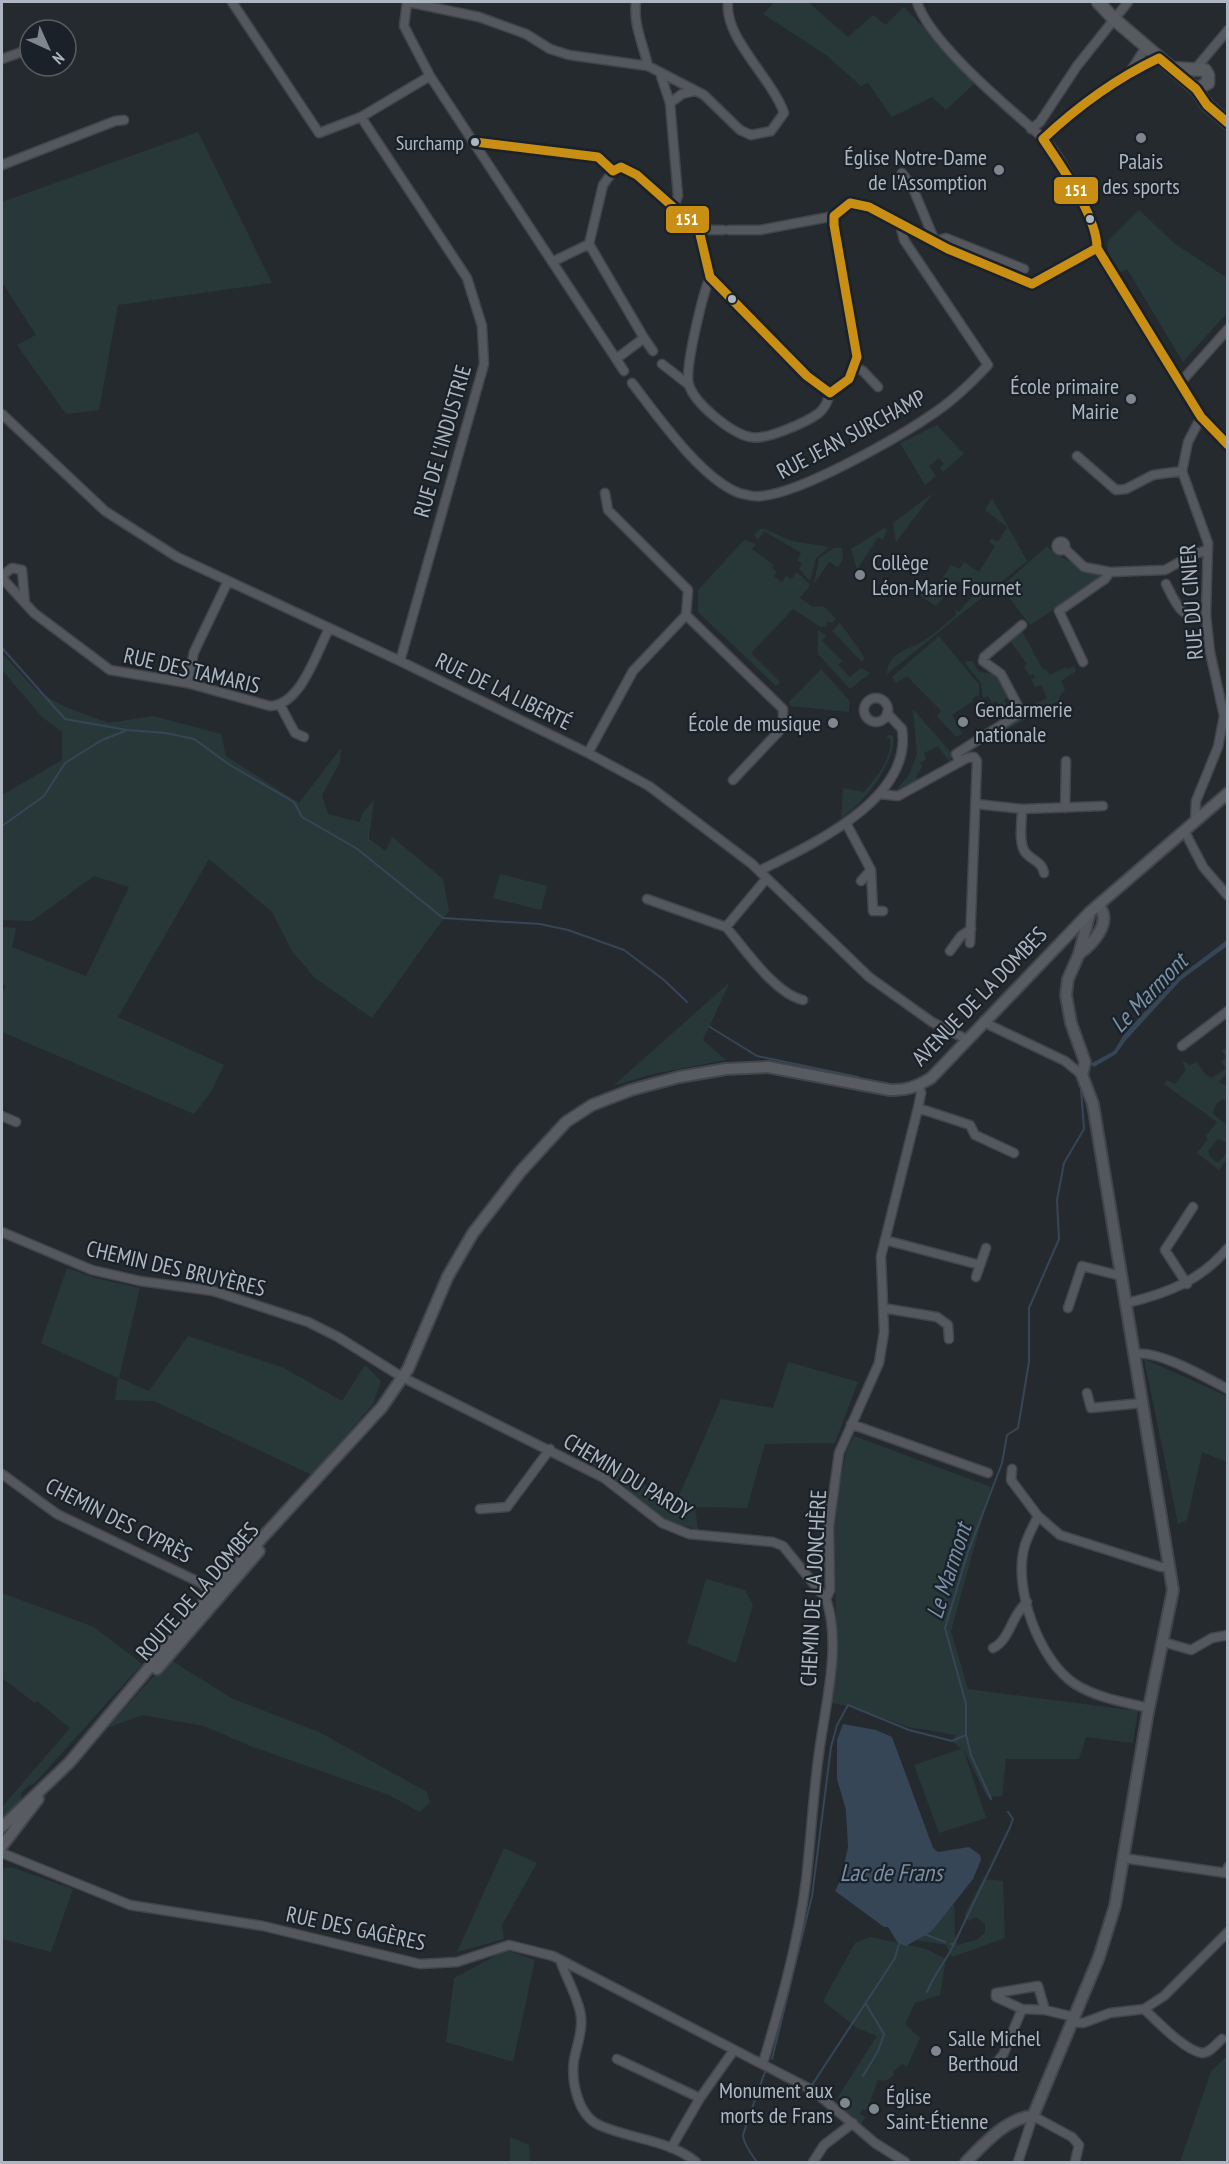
<svg xmlns="http://www.w3.org/2000/svg" width="1229" height="2164" font-family="'PT Sans Narrow',sans-serif">
<rect width="100%" height="100%" fill="#252a2f"/>
<!-- green -->
<path fill="#283838" d="M774,2H808L848,37L873,15L886,25L904,7L976,82L946,110L932,97L892,117L868,83L861,86L826,55L763,14Z
M198,132L272,283L118,305L99,410L66,414L17,345L36,335L2,282V202Z
M1139,210L1174,243L1227,278V313L1183,362L1127,269L1120,272L1108,253L1107,242Z
M937,425L964,454L943,472L940,468L944,464L939,458L929,466L936,476L925,485L900,443Z
M933,493L896,542L893,523Z
M992,498L1027,561L887,674C888,651 910,650 925,640C936,633 946,623 956,615L955,610L959,612L975,593L958,581L936,606L920,596L929,582L937,587L951,565L960,569L964,562L979,572L995,546L989,542L991,538L998,542L1007,527L985,510Z
M884,528L887,530L883,540L878,537L857,570L851,549Z
M760,529H764L792,541L829,547L816,558L810,581L799,569L802,564L797,560L801,553L764,531L758,540L754,535Z
M744,540L756,544L752,549L774,565L772,568L777,572L774,576L782,582L786,576L791,579L797,572L810,585L800,598L813,607L823,606L836,619L832,623L827,621V626L821,627L793,609L751,653L780,682L776,686L698,612V590Z
M1047,546C1054,555 1088,572 1099,575L1101,578L1030,625L1001,587Z
M834,548H842L843,559L838,567L829,562L814,584L819,558Z
M840,623L863,655L864,659L862,662L832,631Z
M1021,629L1043,670L1046,669L1050,675L1066,667L1068,669L1074,666L1076,671L1061,681L1065,690L1059,697V701L997,735L1004,727L1017,720L1025,708L1047,698L1041,685L1035,687L1031,680L1035,677L1033,674L1030,676L1024,667L1027,664L1010,641Z
M818,630L826,636L822,641L842,661L838,665L850,677L861,668L870,673L850,689L818,654Z
M939,636L979,685V695L972,699L973,701L952,715L962,734L956,737L937,716L941,711L907,676L896,683L892,677Z
M2,653L36,690L61,705L108,723L153,716L221,734L226,756L299,803L341,748L340,762L322,795L328,814L359,822L364,811L374,800L369,839L386,851L392,837L443,879L449,911L372,1018L315,978L292,951L272,912L209,859L118,1017L224,1065L211,1092L194,1114L2,1032V994L6,986L2,984V927L16,928L12,947L86,976L129,887L94,876L32,921L2,920V795L62,760V732L42,717L2,670Z
M967,661H972L979,672L997,674L1009,697L1004,700L1008,708L1014,706L1015,713L1002,721L998,714L1002,711L997,701L992,703L988,696L983,698L981,683L965,663Z
M821,669L850,701L849,712L790,706L789,702Z
M913,709L952,754L950,763L938,746L924,753L926,759L920,763L922,767L916,777L917,780L896,790L909,775L917,754Z
M889,735L893,736C898,760 861,807 841,818L843,788L864,792C877,776 892,760 890,739L886,738Z
M500,874L547,886L541,910L493,898Z
M730,982L703,1040L726,1060L653,1074L613,1086Z
M1226,1048L1227,1073L1219,1082L1227,1086V1102L1223,1099L1217,1103L1212,1113L1227,1125V1143L1218,1139L1208,1151L1210,1157L1218,1163L1227,1152V1159L1219,1170L1197,1153L1208,1139L1206,1136L1217,1122L1164,1084L1167,1080L1175,1084L1185,1071L1183,1061L1190,1065L1197,1062L1206,1075L1211,1078L1226,1069L1221,1061L1226,1058L1222,1050Z
M67,1268L95,1278L140,1288L119,1378L149,1391L188,1336L284,1368L342,1401L365,1365L381,1381L373,1404L312,1475L154,1401L115,1400L118,1378L41,1343Z
M1144,1359L1227,1396V1462L1202,1452L1187,1520L1178,1524Z
M788,1362L858,1382L835,1443L765,1444L747,1508L695,1507L698,1530L662,1519L620,1483L590,1463L618,1464L641,1483L676,1503L721,1399L773,1408Z
M854,1436L991,1487L951,1631L968,1689L1138,1711L1133,1743L1086,1737L1079,1759H1006L1002,1796L987,1797L963,1748L986,1818L939,1833L914,1765L961,1749L952,1741L956,1735L909,1727L848,1706L831,1703L838,1653L832,1527L846,1452Z
M706,1579L745,1590L753,1605L736,1663L687,1643Z
M2,1593L94,1627L142,1664L34,1784L29,1785L21,1793V1799L2,1818V1807L70,1728L37,1701L35,1703L2,1678Z
M169,1659L233,1699L319,1732L427,1792L430,1802L420,1812L389,1795L253,1747L204,1726L142,1715L107,1728Z
M504,1848L537,1863L502,1925L504,1939L457,1952Z
M11,1867L73,1889L51,1952L2,1939V1869Z
M983,1879L1003,1881L1005,1938L952,1957L946,1945L915,1940L932,1931L953,1901C957,1917 952,1929 957,1945L976,1940L985,1933V1924L976,1917L969,1921L964,1916Z
M870,1937L926,1949L946,1959L940,1995L915,2003L905,2024L920,2038L907,2067L902,2064L893,2072L894,2075L885,2081L878,2080L867,2110L863,2109L860,2114L866,2117L861,2124L844,2109L848,2104L841,2097L836,2100L877,2036L857,2028L823,2001L855,1943Z
M506,1950L535,1960L513,2062L446,2042L454,1978Z
M1227,2056V2162H1180L1211,2071Z
M510,2137L529,2145L530,2162H510Z"/>
<!-- water -->
<path fill="#364657" d="M1227,940V946L1181,980L1126,1040L1116,1054L1094,1067L1090,1064L1114,1051L1123,1036L1169,984Z
M843,1724L876,1730L892,1737L933,1848L938,1852L969,1847L980,1855L981,1860L973,1879L932,1931L906,1946L898,1943L888,1927H884L835,1891L841,1879L848,1847L846,1810L837,1779V1740Z"/>
<g fill="none" stroke-linecap="round" stroke-linejoin="round">
<!-- stream -->
<path stroke="#364657" stroke-width="2" d="M2,648L65,719L127,730L166,733L194,739L230,765L294,802L302,817L356,848L443,918L540,924L568,930L624,950L664,980L687,1002
M2,826L44,796L65,763L102,740L125,731
M710,1027L757,1056L858,1077
M966,1735L971,1755L991,1799
M924,1934L945,1942
M954,1944L1010,1827L1013,1819L1008,1812
M927,1992C934,1974 946,1961 954,1944H951
M772,2059L812,1896L831,1747L837,1725L848,1705L909,1730L952,1741L966,1735V1704L945,1628L967,1555L1002,1463L1007,1435L1018,1428L1029,1362V1308L1059,1239L1057,1200L1064,1163L1084,1129L1081,1090
M863,2076L878,2051L884,2034L866,2004
M812,2085L895,1958L899,1944
M757,2162C752,2155 744,2145 743,2136C743,2133 762,2080 765,2072"/>
<defs>
<path id="minor" d="M232,2L319,133L361,117
M407,2L404,26L430,76L624,371
M408,2L479,17L526,34L550,49L569,55L648,66L704,95L740,130L751,135L771,131L784,113C772,78 724,38 728,2
M636,2C633,24 643,44 648,66
M917,2C930,43 1009,108 1043,138C1064,157 1086,211 1097,238V248L1201,417L1228,446
M46,25L48,30
M2,59L30,49
M1196,68L1228,30
M1130,72L1146,47
M660,73L670,103L678,196L674,206
M670,103L682,94L695,91
M1031,129L1040,122L1077,66L1128,2
M1043,139L1059,124L1130,72L1159,58
M475,142L598,157L613,171L621,167L637,175L699,230L710,277L807,376L830,393L849,379L857,357L834,225V216L850,203L869,207L948,249L1032,284L1097,248
M2,165L115,121L124,120
M902,173L912,186L935,241L946,238L1024,269
M699,230H723
M729,230H760L834,216
M589,244L644,338L616,359
M552,262L589,244L603,185L613,171
M710,277C703,294 684,369 689,385C695,404 731,433 750,437C765,441 807,422 819,413C825,408 828,401 830,393
M644,338L653,351
M662,364L689,385
M855,367L863,371L878,387
M632,383C657,415 701,479 739,493C746,495 755,497 761,496C802,493 903,435 937,411C956,398 972,382 988,365L904,240L900,224
M1180,383L1228,329
M2,414L105,511L177,557L400,661L588,753L649,786L752,864L869,977L932,1022L966,1039
M1077,456L1116,490L1126,489L1153,475L1182,471
M605,493L608,510L688,590L686,615
M1056.5 546a4.5 4.5 0 1 1 9 0a4.5 4.5 0 1 1-9 0Z
M1065,549L1084,567L1110,572L1165,570L1192,555L1207,550
M2,576L12,568L22,570L25,603
M2,578L34,613L110,670L187,683L270,706C301,705 316,653 329,629
M1166,584C1176,604 1182,620 1206,619
M686,615L783,709V727L733,780
M400,661L484,364L482,326L467,278L361,117L430,76
M1083,662L1059,611L1105,579L1110,572
M187,683L194,652L228,581
M864 710a12 12 0 1 1 24 0a12 12 0 1 1-24 0Z
M280,705L295,733L304,737
M588,753L633,671L686,615
M960,762L956,754L1017,715L1019,708L1001,674L983,661L984,657L1022,625
M879,794L898,796L967,758L974,757L977,761L970,943
M976,804L1022,809L1103,806
M1065,808L1066,761
M1022,809C1022,821 1018,842 1025,852C1032,861 1042,861 1044,873
M1195,821L1196,801L1218,747L1224,716L1210,652L1206,615L1208,543L1182,471L1188,442L1201,417
M846,823L871,870L873,911H883
M1184,830L1203,867L1228,896
M759,871C810,845 913,800 902,729L887,713
M861,881L871,870
M647,899L726,927L766,879
M726,927C745,949 774,993 803,1000
M950,951L961,936L971,929
M983,1022L1065,1061L1082,1075
M1182,1046L1228,1011
M918,1108L970,1125L975,1135L1014,1153
M2,1116L16,1122
M2,1232L92,1270L140,1281L213,1291L308,1322L338,1337L402,1377L604,1478L662,1523L689,1534L773,1542L783,1546L826,1599
M885,1240L980,1265
M976,1277L986,1248
M1187,1284L1165,1250L1193,1207
M1127,1303C1168,1293 1200,1281 1228,1248
M883,1308L937,1317L948,1325L949,1339
M1068,1308L1082,1266L1121,1276
M1136,1354C1159,1350 1206,1378 1228,1389
M1087,1393L1091,1408L1142,1403
M851,1424L988,1473
M1012,1469L1011,1480L1038,1516L1060,1535L1161,1567H1169
M2,1474L57,1514L201,1583L216,1597
M480,1509L507,1507L550,1449
M1038,1516C1034,1525 1028,1535 1025,1545C1012,1586 1039,1661 1075,1684C1097,1698 1124,1702 1149,1708
M1163,1642L1191,1650L1212,1638L1228,1635
M993,1648C1010,1640 1012,1614 1027,1602
M2,1853L130,1905L263,1926L420,1964L457,1962L509,1945L553,1956L814,2091L875,2143L905,2162
M1123,1858L1226,1873L1228,1867
M560,1960C566,1977 576,1994 580,2011C584,2028 577,2044 574,2060C571,2082 578,2115 599,2125C630,2139 670,2140 696,2162
M1022,2009L1045,2010
M1144,2009C1157,2021 1184,2050 1202,2053C1210,2053 1217,2043 1222,2039
M1072,2022L1083,2023L1110,2013L1144,2009L1164,1996L1228,1932
M617,2059L700,2098
M763,2063C781,2003 798,1943 806,1881C811,1838 813,1795 819,1753C825,1706 842,1644 826,1599L830,1590L829,1526L839,1453L879,1363L884,1332L881,1256L918,1108L921,1093L919,1086
M994,2065L1003,2055L1022,2009L996,1997V1993L1038,1986L1045,2010L1074,2017
M671,2148L700,2098L734,2050
M813,2162L824,2145L853,2123
M1018,2162L1033,2116L1072,2137L1079,2145L1075,2162"/>
<path id="tertiary" d="M1079,954C1092,944 1114,922 1098,905
M966,2162C984,2144 1006,2118 1033,2116L1099,1957L1115,1906L1148,1712L1173,1590L1093,1104L1082,1075L1085,1062L1071,1023L1066,995L1068,979L1079,954L1090,912"/>
<path id="secondary" d="M157,1669L259,1551
M2,1827L69,1763L217,1587L382,1407L408,1369L448,1276L473,1233L521,1171L566,1122L592,1105L631,1090L679,1077L726,1069L768,1067L890,1090C906,1091 918,1086 931,1078L1090,912L1228,793
M2,1846L38,1799"/>
<path id="primary" d="M1098,2L1114,19L1196,89L1207,105L1228,123
M1171,68L1205,70L1208,75V83L1196,89"/>
</defs>
<!-- minor casing -->
<use href="#minor" stroke="#42464a" stroke-width="11"/>
<!-- tertiary casing -->
<use href="#tertiary" stroke="#42464a" stroke-width="14"/>
<!-- secondary casing -->
<use href="#secondary" stroke="#42464a" stroke-width="14"/>
<!-- primary casing -->
<use href="#primary" stroke="#42474c" stroke-width="15"/>
<!-- minor -->
<use href="#minor" stroke="#54585e" stroke-width="8"/>
<!-- tertiary -->
<use href="#tertiary" stroke="#54585e" stroke-width="10"/>
<!-- secondary -->
<use href="#secondary" stroke="#585c62" stroke-width="10"/>
<!-- primary -->
<use href="#primary" stroke="#575b5f" stroke-width="12"/>
<defs>
<path id="bus-1" d="M1228,123L1207,105L1196,89L1159,58C1117,78 1077,107 1043,139C1061,166 1097,216 1097,248L1201,417L1228,445
M475,142L598,157L613,171L621,167L637,175L699,230L710,277L807,376L830,393L849,379L857,357L834,225V216L850,203L869,207L948,249L1032,284L1097,248"/>
</defs>
<!-- bus-1 casing -->
<use href="#bus-1" stroke="#1a2128" stroke-width="14"/>
<!-- bus-1 -->
<use href="#bus-1" stroke="#c98f15" stroke-width="9"/>
</g>
<!-- markers -->
<g fill="#7e868e" stroke="#1a2128" stroke-width="2">
<circle cx="1141" cy="138" r="6"/>
<circle cx="999" cy="170" r="6"/>
<circle cx="1131" cy="399" r="6"/>
<circle cx="860" cy="575" r="6"/>
<circle cx="963" cy="722" r="6"/>
<circle cx="833" cy="723" r="6"/>
<circle cx="936" cy="2051" r="6"/>
<circle cx="845" cy="2103" r="6"/>
<circle cx="874" cy="2109" r="6"/>
</g>
<g fill="#aeb7c1" stroke="#1a2128" stroke-width="2">
<circle cx="475" cy="142" r="5"/>
<circle cx="1090" cy="219" r="5"/>
<circle cx="732" cy="299" r="5"/>
</g>
<g text-anchor="middle" stroke-width="4.5" stroke-linejoin="round" paint-order="stroke">
<!-- bus labels -->
<g font-size="20" fill="#aeb7c1" stroke="#1a2128" text-anchor="end">
<text x="464" y="150">Surchamp</text>
</g>
<!-- poi labels -->
<g font-size="22" fill="#aeb7c1" stroke="#1a2128" text-anchor="end">
<text x="987" y="165">Église Notre-Dame<tspan x="987" dy="25">de l'Assomption</tspan></text>
<text x="1141" y="169" text-anchor="middle">Palais<tspan x="1141" dy="25">des sports</tspan></text>
<text x="1119" y="394">École primaire<tspan x="1119" dy="25">Mairie</tspan></text>
<text x="872" y="570" text-anchor="start">Collège<tspan x="872" dy="25">Léon-Marie Fournet</tspan></text>
<text x="975" y="717" text-anchor="start">Gendarmerie<tspan x="975" dy="25">nationale</tspan></text>
<text x="821" y="731">École de musique</text>
<text x="948" y="2046" text-anchor="start">Salle Michel<tspan x="948" dy="25">Berthoud</tspan></text>
<text x="833" y="2098">Monument aux<tspan x="833" dy="25">morts de Frans</tspan></text>
<text x="886" y="2104" text-anchor="start">Église<tspan x="886" dy="25">Saint-Étienne</tspan></text>
</g>
<!-- street labels -->
<g font-size="22" fill="#aeb7c1" stroke="#1a2128">
<text transform="translate(851 434) rotate(-28)" y="8">RUE JEAN SURCHAMP</text>
<text transform="translate(442 441) rotate(-74)" y="8">RUE DE L'INDUSTRIE</text>
<text transform="translate(1191 602) rotate(-94)" y="8">RUE DU CINIER</text>
<text transform="translate(192 670) rotate(13)" y="8">RUE DES TAMARIS</text>
<text transform="translate(504 691) rotate(26)" y="8">RUE DE LA LIBERTÉ</text>
<text transform="translate(979 996) rotate(-46)" y="8">AVENUE DE LA DOMBES</text>
<text transform="translate(176 1268) rotate(13)" y="8">CHEMIN DES BRUYÈRES</text>
<text transform="translate(628 1476) rotate(31)" y="8">CHEMIN DU PARDY</text>
<text transform="translate(119 1520) rotate(27)" y="8">CHEMIN DES CYPRÈS</text>
<text transform="translate(813 1588) rotate(-87)" y="8">CHEMIN DE LA JONCHÈRE</text>
<text transform="translate(197 1591) rotate(-49)" y="8">ROUTE DE LA DOMBES</text>
<text transform="translate(356 1928) rotate(12)" y="8">RUE DES GAGÈRES</text>
</g>
<!-- water labels -->
<g font-size="24" font-style="italic" fill="#798fa6" stroke="#1a2128">
<text transform="translate(1149 993) rotate(-46)" y="8">Le Marmont</text>
<text transform="translate(949 1571) rotate(-72)" y="8">Le Marmont</text>
<text x="891" y="1881">Lac de Frans</text>
</g>
</g>
<g stroke="#1a2128" stroke-width="2">
<rect x="1053" y="176" width="46" height="29" rx="6" fill="#c98f15"/>
<rect x="665" y="205" width="45" height="29" rx="6" fill="#c98f15"/>
</g>
<g font-size="16" text-anchor="middle" font-weight="bold" fill="#fff">
<text x="1076" y="196">151</text>
<text x="687" y="225">151</text>
</g>
<!-- border -->
<rect width="1229" height="2164" fill="none" stroke="#aeb7c1" stroke-width="6"/>
<!-- north arrow -->
<g transform="translate(48 48) rotate(135)"><circle r="28" fill="#1a2128" stroke="#555d65" stroke-width="1.5"/>
<path d="M0-4.5L10 22L0 15L-10 22Z" fill="#7e868e"/>
<text y="-9" font-size="16" font-weight="bold" text-anchor="middle" fill="#aeb7c1">N</text>
</g>
</svg>
